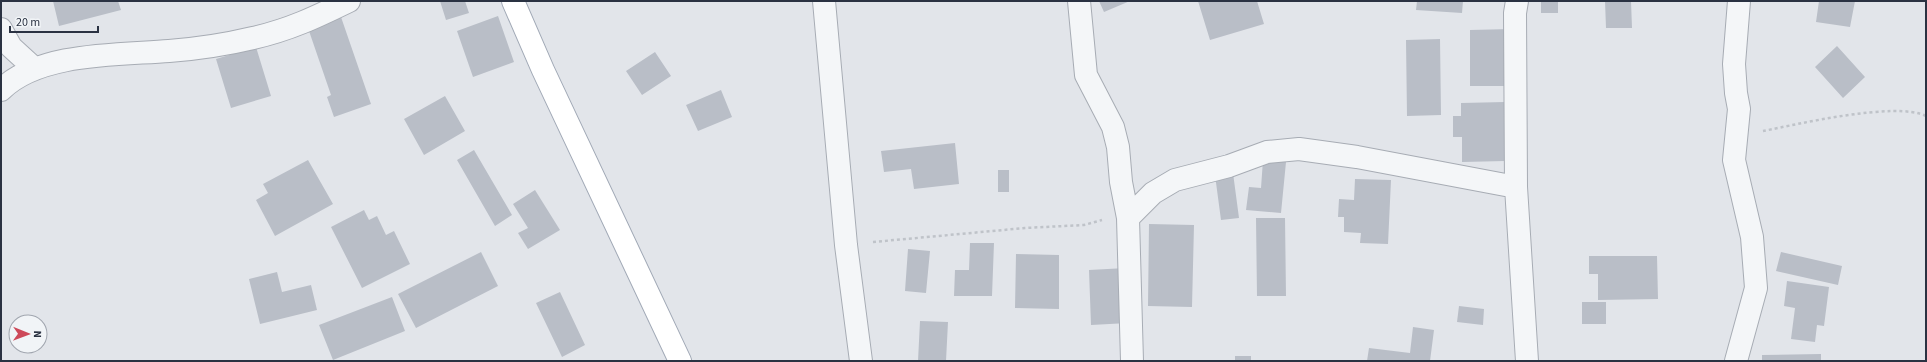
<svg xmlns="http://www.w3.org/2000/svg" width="1927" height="362" font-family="'Source Sans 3',sans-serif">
<rect width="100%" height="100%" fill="#e2e5ea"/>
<!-- building -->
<path fill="#b9bec7" d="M53,1H118L121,10L59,26Z
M440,1H465L469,13L446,20Z
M1099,1H1130L1104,12Z
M1198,1H1257L1264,24L1210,40Z
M1417,1H1463L1462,13L1416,10Z
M1541,1H1558V13H1541Z
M1605,1H1631L1632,28H1606Z
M1819,1H1855L1850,27L1816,22Z
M498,16L514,62L473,77L457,31Z
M341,17L371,104L334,117L327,97L331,95L308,28Z
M1511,29L1510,86H1470V30Z
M1440,39L1441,115L1407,116L1406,40Z
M1837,46L1865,77L1843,98L1815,67Z
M256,47L271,96L231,108L216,59Z
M655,52L671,76L642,95L626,71Z
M721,90L732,117L698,131L686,105Z
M445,96L465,131L424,155L404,119Z
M1505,102V161L1462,162V137H1453V116H1461V103Z
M955,143L959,184L914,189L911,169L884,172L881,151Z
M474,150L512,215L495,226L457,160Z
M308,160L333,204L275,236L256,200L268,193L263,184Z
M1263,160L1286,162L1281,213L1246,210L1249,187L1261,188Z
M998,170H1009V192H998Z
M1233,173L1239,218L1221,220L1215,175Z
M1355,179L1391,180L1388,244L1360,243L1361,233L1344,232V217H1338L1339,199L1354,200Z
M535,190L560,230L528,249L518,233L528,228L513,204Z
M364,210L369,220L377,216L386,235L394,231L410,264L362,288L331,227Z
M1256,218H1285L1286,296H1257Z
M1149,224L1194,225L1192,307L1148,306Z
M970,243H994L992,296H954L955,270H969Z
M908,249L930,251L926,293L905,291Z
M481,252L498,286L416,328L398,294Z
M1781,252L1842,266L1838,285L1776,271Z
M1016,254L1059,255V309L1015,308Z
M1589,256H1657L1658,299L1598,300V274H1589Z
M1126,268L1128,323L1091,325L1089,270Z
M277,272L282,292L311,285L317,310L260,324L249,279Z
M1787,281L1829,287L1824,326L1817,325L1815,342L1791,339L1795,308L1784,306Z
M560,292L585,345L562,357L536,303Z
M392,297L405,331L333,360L319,325Z
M1582,302H1606V324H1582Z
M1459,306L1484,309L1483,325L1457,322Z
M920,321L948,322L946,361H918Z
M1413,327L1434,330L1430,361H1367L1369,348L1410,353Z
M1821,354V361H1762V355Z
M1235,356H1251V361H1235Z"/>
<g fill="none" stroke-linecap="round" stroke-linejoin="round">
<defs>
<path id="street" d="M824,1L846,245L861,361
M1079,1L1086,75L1113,127L1118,147L1121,182L1128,218
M1517,1L1515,13L1516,187L1527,361
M1,29L11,47L34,68
M1,90C39,52 119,55 169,51C195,49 228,44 253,38C289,30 316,17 349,1
M1132,361L1128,218L1153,193L1175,180L1229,166L1267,152L1299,149L1357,157L1516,187
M1736,361L1756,288L1752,237L1734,160L1739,109L1736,93L1734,64L1739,1"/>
<path id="primary" d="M513,1L543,70L680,361"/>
</defs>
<!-- street casing -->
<use href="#street" stroke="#a7acb4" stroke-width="24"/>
<!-- primary casing -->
<use href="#primary" stroke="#a1a9b6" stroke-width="24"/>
<!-- path -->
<path stroke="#bfc3c9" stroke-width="2.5" stroke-dasharray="3 3" stroke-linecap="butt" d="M1763,131C1799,124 1896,101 1926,116
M873,242L1025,228L1084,225L1102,220"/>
<!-- street -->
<use href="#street" stroke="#f4f6f8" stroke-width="22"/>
<!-- primary -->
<use href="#primary" stroke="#fff" stroke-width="22"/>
</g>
<!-- border -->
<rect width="1927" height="362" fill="none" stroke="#2a3242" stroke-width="4"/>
<!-- north arrow -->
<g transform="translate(28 334) rotate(91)"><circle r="19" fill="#f1f4f7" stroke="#a1a6af"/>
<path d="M0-3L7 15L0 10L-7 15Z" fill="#cd4959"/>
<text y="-6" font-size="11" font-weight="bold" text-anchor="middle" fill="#2a3242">N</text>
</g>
<!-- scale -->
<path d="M10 26v6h88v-6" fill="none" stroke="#2a3242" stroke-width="2"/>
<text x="16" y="26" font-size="12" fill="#2a3242" stroke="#f1f4f7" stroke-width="3" paint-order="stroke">20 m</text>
</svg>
